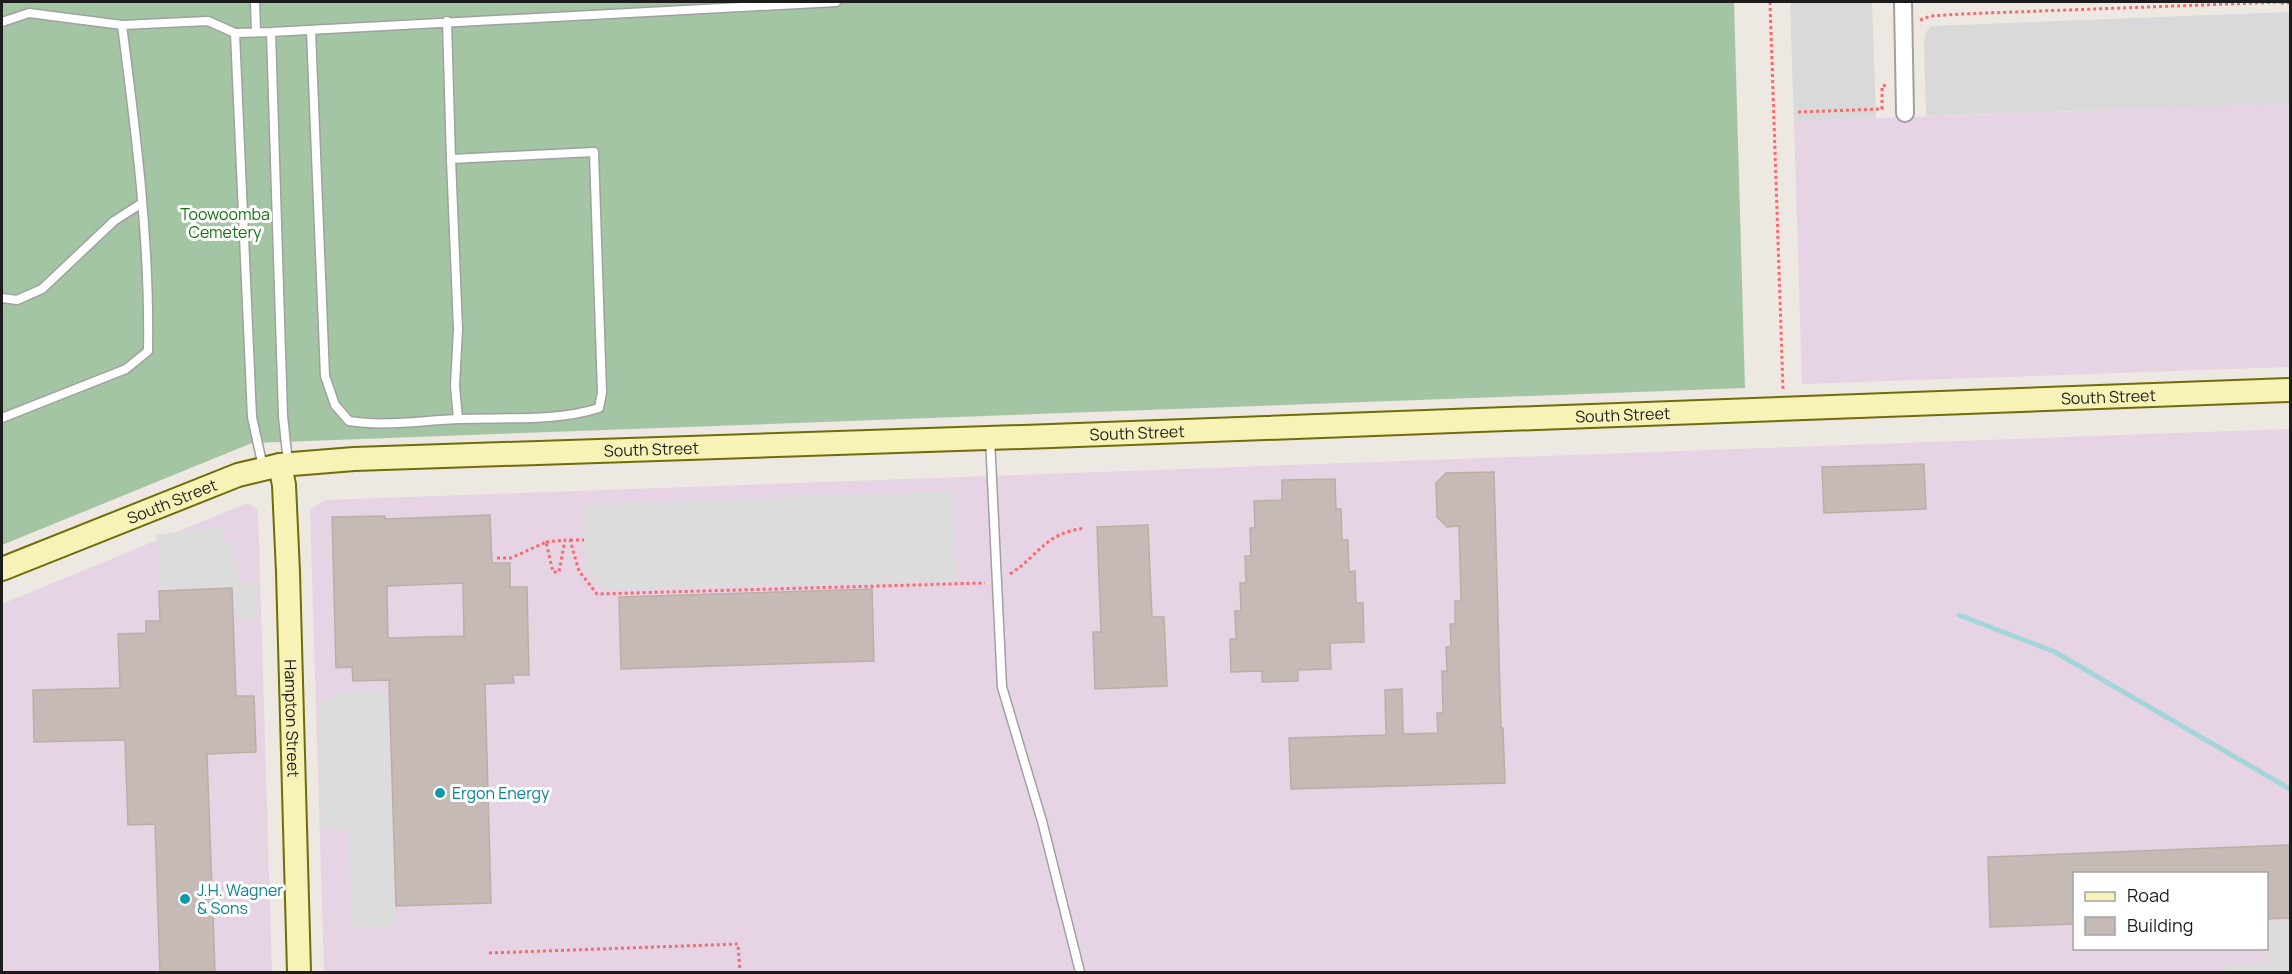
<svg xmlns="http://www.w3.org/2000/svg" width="2292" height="974" font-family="Manrope,sans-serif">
<rect width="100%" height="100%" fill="#ede8e2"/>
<!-- residential -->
<path fill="#dad9d9" d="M1790,2H1872L1876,118L1794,121Z
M2290,12V104L1926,116L1924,41L1926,32L1931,26Z"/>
<!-- industrial -->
<path fill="#e6d4e5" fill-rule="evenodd" d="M2290,104V367L1802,384L1794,121Z
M2290,429V972H324L310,510L325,500ZM2074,874H2266V948H2074Z
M247,503L258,510L272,972H2V604Z"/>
<!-- cemetery -->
<path fill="#a4c5a4" d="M2,2H1734L1745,388L252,443L2,545Z"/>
<!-- parking -->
<path fill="#dcdcdc" d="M953,491L956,581L607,590L593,580L585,563L583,504Z
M222,526V541L234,540L238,583L258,582V619L233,620L232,588L159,591L156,535Z
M357,689H386L396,926L350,927L347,829H321L319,702Z
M2290,920V972H2226L2225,964L2268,962L2267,921Z"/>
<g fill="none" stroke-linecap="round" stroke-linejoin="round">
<!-- stream -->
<path stroke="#a3d5da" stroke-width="5" d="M1959,615L2055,652L2290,789"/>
</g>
<!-- building -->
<path fill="#c5bab5" stroke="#beada5" stroke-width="1.5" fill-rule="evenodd" d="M1924,464L1926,509L1824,513L1822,467Z
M1494,472L1501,728H1503L1505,783L1291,789L1289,738L1386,735L1385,690L1402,689L1403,734L1438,733L1437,713H1443L1442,671H1447L1446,647L1451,646L1450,624H1455V601H1461L1459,526L1447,527L1437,517L1436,483L1446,473Z
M1335,479L1336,509H1341L1342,540H1348L1349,572L1355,571L1356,603H1363L1364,642L1330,643L1331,669L1298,670V681L1262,682V671L1231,672L1230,639H1236L1235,611H1241L1240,583H1246L1245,556H1251L1250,528H1255L1254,501L1282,500V480Z
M490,515L492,563H510V587H527L529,675H513L514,683L485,684L491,903L396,906L389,680L353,681L352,667L336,668L332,517L385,516V519ZM463,583L464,636L388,638L387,586Z
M1148,525L1152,617H1164L1167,686L1095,689L1093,632H1101L1097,527Z
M232,588L236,696H254L256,752L207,754L215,972H160L155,824L128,825L125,740L34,742L33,690L120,688L118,634L146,633V621H160L159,591Z
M872,589L874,661L621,669L619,597Z
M2290,845V918L2266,919V873H2074V924L1990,927L1988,857Z"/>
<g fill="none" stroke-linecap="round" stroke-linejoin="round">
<defs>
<path id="lane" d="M255,2L256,31
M447,21L451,159
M2,22L29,13L122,25L208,21L235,33L271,32L836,2
M311,30L325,376L335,405L349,421C386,427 423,420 460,419C505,417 555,422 599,408L602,392L594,152L451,159L458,329L455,386L458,419
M271,32L283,416L288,463
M235,33L252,417L263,467
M2,298L17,300L42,289L114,221L142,203
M2,418L126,369L148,351C150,242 136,133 122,25
M990,438L1002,687L1042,821L1080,972"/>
<path id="street" d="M1903,2L1905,113"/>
<g id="secondary">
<path id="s1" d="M280,465L284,485L288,572L299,972"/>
<path id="s2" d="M2,569L238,475L280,465L354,459L1051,436L2290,390"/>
</g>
</defs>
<!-- lane casing -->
<use href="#lane" stroke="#a0a0a0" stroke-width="11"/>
<!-- street casing -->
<use href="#street" stroke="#a0a0a0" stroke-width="20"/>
<!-- secondary casing -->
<use href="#secondary" stroke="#6f6d08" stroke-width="26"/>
<!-- path -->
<path stroke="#f66b6e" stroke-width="3" stroke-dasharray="3 3" stroke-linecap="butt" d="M1770,2L1783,389
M2281,3H2290
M1920,20L1931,16L1961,14L2281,2
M1798,112L1882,109V86L1887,85
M570,540H584
M546,542L565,540
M497,558H511L546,542L553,572H559L565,540H570L579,571L597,594L985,583
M1010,574C1041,554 1043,534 1085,528
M489,953L738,944L740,972"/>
<!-- lane -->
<use href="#lane" stroke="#fff" stroke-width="8"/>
<!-- street -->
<use href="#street" stroke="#fff" stroke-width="16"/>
<!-- secondary -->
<use href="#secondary" stroke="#f7f2b6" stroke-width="22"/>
</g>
<!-- markers -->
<g fill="#0f9aa8" stroke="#fff" stroke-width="2">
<circle cx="440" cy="793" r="6"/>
<circle cx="185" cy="899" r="6"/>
</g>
<g text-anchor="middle" stroke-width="6" stroke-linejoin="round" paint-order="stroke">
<!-- park labels -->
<g font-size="16" fill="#13760e" stroke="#fff">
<text x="225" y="220">Toowoomba<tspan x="225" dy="18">Cemetery</tspan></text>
</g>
<!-- street labels -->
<g font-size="16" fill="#1c1c1c" stroke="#fff">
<text dy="6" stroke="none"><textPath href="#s2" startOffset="2127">South Street</textPath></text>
<text dy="6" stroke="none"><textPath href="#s2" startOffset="1641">South Street</textPath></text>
<text dy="6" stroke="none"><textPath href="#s2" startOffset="1155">South Street</textPath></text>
<text dy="6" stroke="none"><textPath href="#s2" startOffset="669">South Street</textPath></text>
<text dy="6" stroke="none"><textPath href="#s2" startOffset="183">South Street</textPath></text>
<text dy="6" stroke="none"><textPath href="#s1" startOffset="254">Hampton Street</textPath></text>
</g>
<!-- culture labels -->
<g font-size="16" fill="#0d838f" stroke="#fff" text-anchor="start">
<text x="452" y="799">Ergon Energy</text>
<text x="197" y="896">J.H. Wagner<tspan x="197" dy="18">&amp; Sons</tspan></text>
</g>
</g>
<!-- border -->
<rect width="2292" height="974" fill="none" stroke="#1c1c1c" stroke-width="6"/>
<!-- legend -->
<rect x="2073" y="872" width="195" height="78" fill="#ffffff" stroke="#a4a4a4" stroke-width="1.5"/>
<rect x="2085" y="892" width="30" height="9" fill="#f7f2b6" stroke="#a4a4a4" stroke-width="1.5"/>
<text x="2127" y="902" font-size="18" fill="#1c1c1c">Road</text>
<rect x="2085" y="917" width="30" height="18" fill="#c5bab5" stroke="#a4a4a4" stroke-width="1.5"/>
<text x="2127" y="932" font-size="18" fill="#1c1c1c">Building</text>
</svg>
